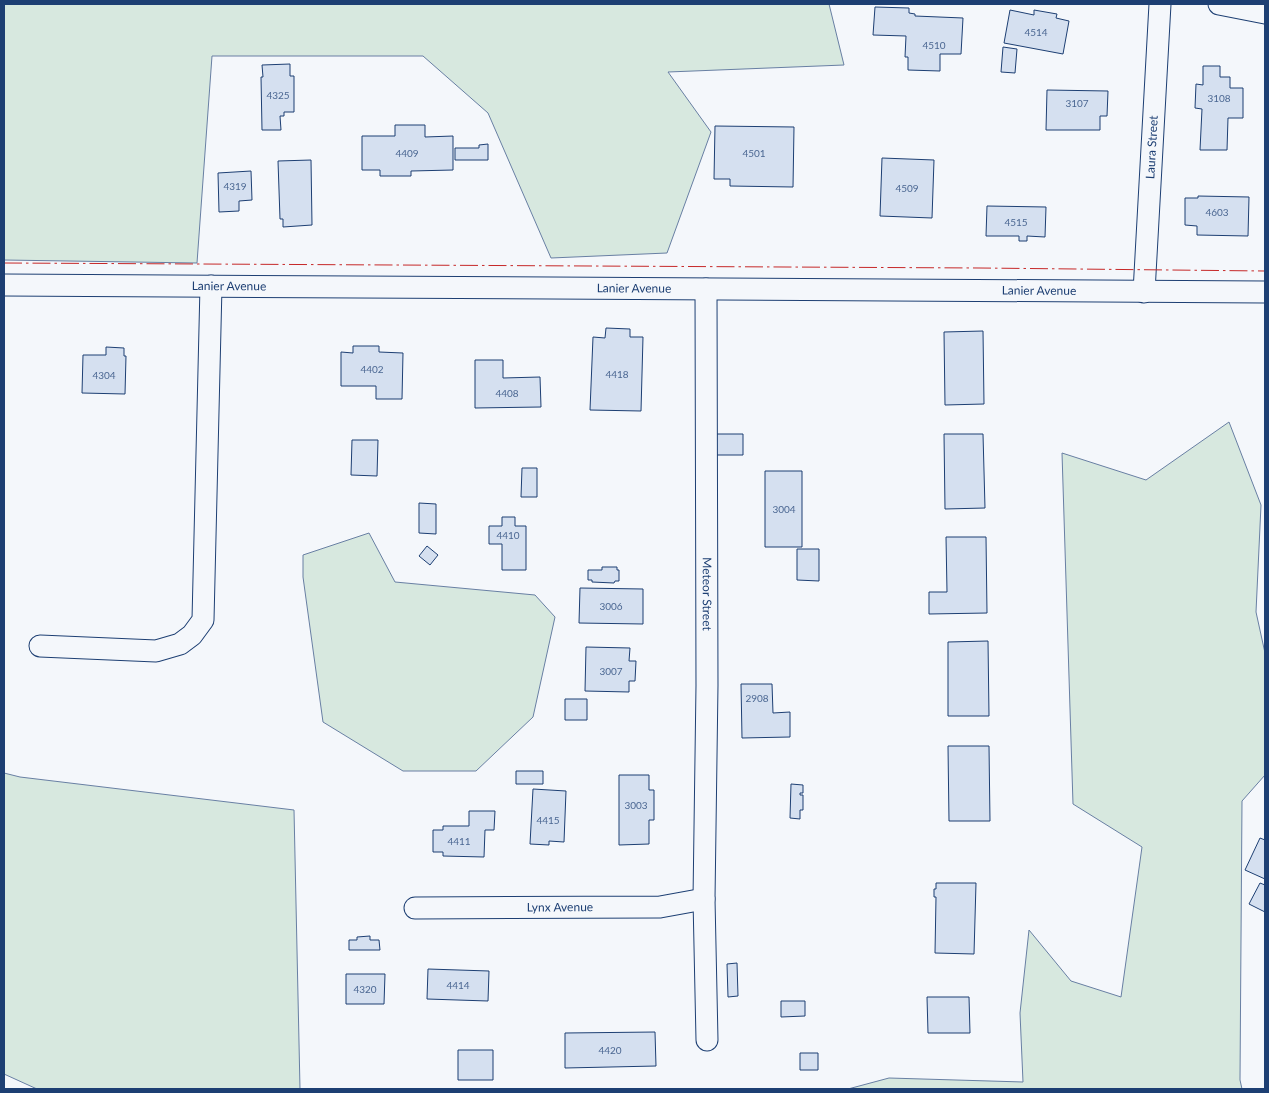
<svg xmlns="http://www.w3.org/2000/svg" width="1269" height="1093" font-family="Lato,sans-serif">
<rect width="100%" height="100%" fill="#f4f7fb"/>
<!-- green -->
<path fill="#d7e8df" stroke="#687fa3" d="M4,4H829L844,65L668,72L711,132L667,253L551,258L488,113L423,56H212L197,263L4,260Z
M1229,422L1261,505L1256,612L1265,653V775L1242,801L1240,1080L1242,1089H848L889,1078L1023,1082L1020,1013L1029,930L1071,981L1121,997L1142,847L1073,804L1062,453L1146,480Z
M369,533L395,582L535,595L555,617L533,717L476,771H403L323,722L303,577V555Z
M4,773L20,777L294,810L300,1089H37L4,1074Z"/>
<!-- building -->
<path fill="#d5e0f0" stroke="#1d3f73" d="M875,7L909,8V13L915,14V16L963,18L961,54H940V71L908,70V57H905L906,36L873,35Z
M1010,10L1034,15V10L1057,14L1056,18L1069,21L1063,54L1004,43Z
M1003,47L1017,49L1015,73L1001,72Z
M290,64V76H294V112H284V116H280L281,130H262L261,77H263L262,65Z
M1203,66H1220V77H1230V88H1243V118H1228L1227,150H1200L1202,109L1195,108L1196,84L1203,85Z
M1047,90L1108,91L1107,116H1100V130H1046Z
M395,125H425V137L453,136V170L411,171V176H380V170H362V136H395Z
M715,126L794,127L793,187L730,186V179H714Z
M488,144V160H455V148H479V145Z
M882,158L934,160L932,218L880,216Z
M311,160L312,225L283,227V219H280L278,161Z
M251,171L252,200L239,201V211L219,212L218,173Z
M1198,196L1249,197L1248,236L1197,235V226L1185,225V198H1198Z
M987,206L1046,207L1045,237L1027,236V241H1019V236H986Z
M606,328L630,329V337H643L641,411L590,410L593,337L605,338Z
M983,331L984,404L945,405L944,332Z
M353,346H379V352L403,353L402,399H376V386H341V352L353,353Z
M106,347L124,348V356H126L125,394L82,393L83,355H106Z
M475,360H503V378L540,377L541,407L475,408Z
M710,434H743V455H710Z
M944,434H983L985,508L945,509Z
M352,440H378L377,476L351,475Z
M522,468H537V497H521Z
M765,471H802V547H765Z
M419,503L436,504V534L419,533Z
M502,517H515V526H526V570H502V544H489V526H502Z
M946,537H986L987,613L929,614V592H947Z
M427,546L438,555L430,565L419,556Z
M797,549H819V581L797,580Z
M602,567H617V570H619V581H615L614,583L592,582V580H588V570H602Z
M580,588L643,589V624L579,623Z
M988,641L989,716H948V642Z
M586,647L630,648L629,661H636L635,681H629V692L585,691Z
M741,684H772L773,713L790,712V737L742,738Z
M565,699H587V720H565Z
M948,746H989L990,821H949Z
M516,771H543V784H516Z
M619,775H649V790H654V820H649V844L619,845Z
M791,784L803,785V793H800V795H803V810H800V819L790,818Z
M533,789L566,791L564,842L549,841V845L530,844Z
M469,811H495L494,830H485L484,857L443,856V852H433V830H443V826H469Z
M1260,838L1265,840V879L1245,870Z
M936,883H976L974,954L935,953L936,897H934V889H936Z
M1260,883L1265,885V912L1249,904Z
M370,936V940H379L380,950H349V940H357V937Z
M737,963L738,996L728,997L727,964Z
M428,969L489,971L488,1001L427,999Z
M346,974H385L384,1004H346Z
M927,997H969L970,1033H928Z
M781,1001H805V1016L781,1017Z
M655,1032L656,1066L565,1068V1033Z
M458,1050H493V1080H458Z
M800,1053H818V1070H800Z"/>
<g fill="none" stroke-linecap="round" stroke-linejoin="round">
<defs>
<g id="minor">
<path d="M1219,4L1265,13"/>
<path id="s1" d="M4,285L1265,292"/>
<path id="s2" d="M706,289L707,685L704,899L707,1040"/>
<path id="s3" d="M1144,292L1160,4"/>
<path d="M40,646L156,651L180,644L192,635L203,620L211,286"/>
<path id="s4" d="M415,908L660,907L704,899"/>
</g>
</defs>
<!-- minor casing -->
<use href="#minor" stroke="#1d3f73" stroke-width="23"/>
<!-- minor -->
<use href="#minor" stroke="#f4f7fb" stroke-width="21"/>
<!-- power -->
<path stroke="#c62828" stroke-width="1" stroke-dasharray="18 4 2.5 4" stroke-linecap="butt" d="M4,263L980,268L1265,271"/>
</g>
<g text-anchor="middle" stroke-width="4" stroke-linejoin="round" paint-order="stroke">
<!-- number labels -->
<g font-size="10" fill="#4b6792">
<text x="1036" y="36">4514</text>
<text x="934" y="49">4510</text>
<text x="278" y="99">4325</text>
<text x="1219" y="102">3108</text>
<text x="1077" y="107">3107</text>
<text x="407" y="157">4409</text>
<text x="754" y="157">4501</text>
<text x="235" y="190">4319</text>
<text x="907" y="192">4509</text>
<text x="1217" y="216">4603</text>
<text x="1016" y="226">4515</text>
<text x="372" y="373">4402</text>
<text x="617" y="378">4418</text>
<text x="104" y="379">4304</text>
<text x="507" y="397">4408</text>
<text x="784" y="513">3004</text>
<text x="508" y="539">4410</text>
<text x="611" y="610">3006</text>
<text x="611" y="675">3007</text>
<text x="757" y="702">2908</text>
<text x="636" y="809">3003</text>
<text x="548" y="824">4415</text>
<text x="459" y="845">4411</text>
<text x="458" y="989">4414</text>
<text x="365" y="993">4320</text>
<text x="610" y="1054">4420</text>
</g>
<!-- street labels -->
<g font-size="12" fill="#1d3f73" stroke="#f4f7fb">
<text dy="4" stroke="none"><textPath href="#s3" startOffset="145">Laura Street</textPath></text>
<text dy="4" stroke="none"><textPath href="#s1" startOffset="225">Lanier Avenue</textPath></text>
<text dy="4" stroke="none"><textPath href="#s1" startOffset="630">Lanier Avenue</textPath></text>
<text dy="4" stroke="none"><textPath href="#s1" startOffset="1035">Lanier Avenue</textPath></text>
<text dy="4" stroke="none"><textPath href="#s2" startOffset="305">Meteor Street</textPath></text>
<text dy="4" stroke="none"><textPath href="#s4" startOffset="145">Lynx Avenue</textPath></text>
</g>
</g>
<!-- border -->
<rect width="1269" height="1093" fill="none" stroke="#1d3f73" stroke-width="10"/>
</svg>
